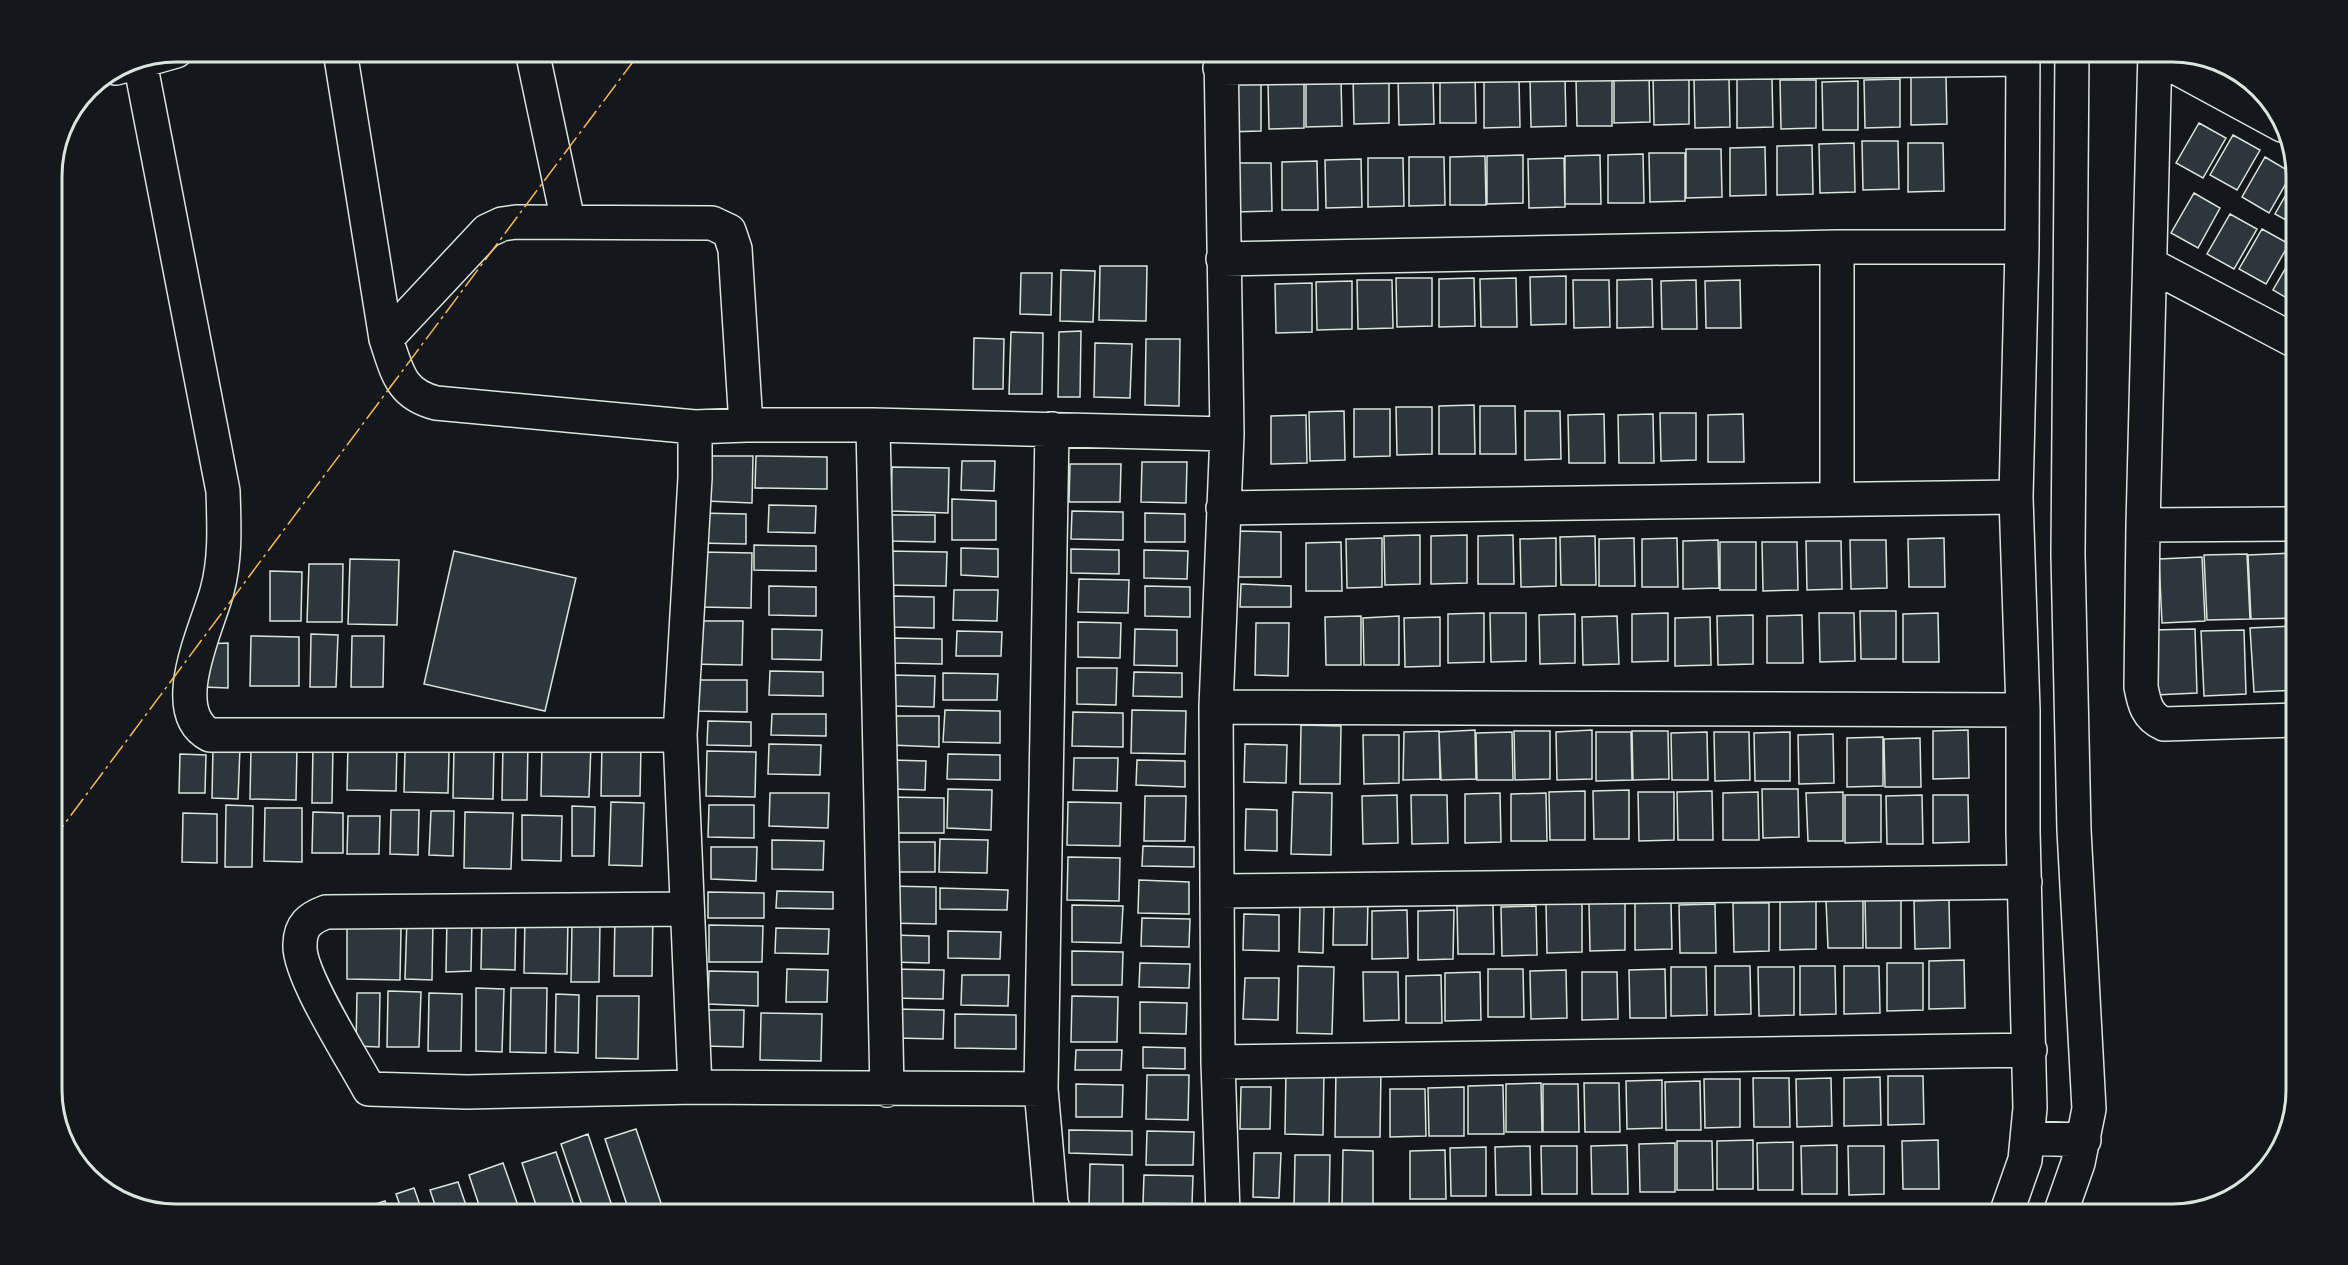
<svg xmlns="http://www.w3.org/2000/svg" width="2348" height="1265" font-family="'Alegreya Sans',sans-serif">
<rect width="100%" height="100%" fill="#14181c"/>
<!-- building -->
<path fill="#2c363c" stroke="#d8e6dc" stroke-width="1.5" d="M1475,74L1476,123H1440V75Z
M1649,74L1650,122L1614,123V75Z
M1389,75V123L1354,124L1353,76Z
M1433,75L1434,124L1399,125L1398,76Z
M1689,75V124L1654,125L1653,76Z
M1911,76H1946L1947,124L1911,125Z
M1612,77V126H1577L1576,78Z
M1341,78L1342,126L1306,127V79Z
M1565,78L1566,126L1531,127L1530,79Z
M1729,78L1730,127L1695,128L1694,79Z
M1484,79H1519L1520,127L1484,128Z
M1737,79H1772L1773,127L1737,128Z
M1900,79V127L1865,128L1864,80Z
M1780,80H1816V128L1781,129Z
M1268,81H1304V128L1269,129Z
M1858,81V130H1823L1822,82Z
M1261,83V131L1226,132L1225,84Z
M2199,123L2226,138L2203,178L2176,163Z
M2233,135L2260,150L2237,190L2210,175Z
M1862,141H1898L1899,189L1863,190Z
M1854,143L1855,192L1820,193L1819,144Z
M1908,143H1943L1944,191L1908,192Z
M1812,145L1813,194L1777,195V146Z
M1765,147L1766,195L1730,196V148Z
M1686,149H1721L1722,197L1686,198Z
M1649,153H1685V201L1650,202Z
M1643,154L1644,203H1608V155Z
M1523,155V203L1487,204V156Z
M1600,155L1601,204H1565V156Z
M1485,156L1486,205H1450V157Z
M1409,157H1444L1445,205L1409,206Z
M2265,157L2292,173L2269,213L2242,197Z
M1368,158H1403L1404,206L1368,207Z
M1564,158L1565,207L1529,208L1528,159Z
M1361,159L1362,207L1326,208L1325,160Z
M1317,161L1318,210H1282V162Z
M1235,163H1271L1272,211L1236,212Z
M2297,175V226L2275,214Z
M2194,193L2220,208L2198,248L2171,233Z
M2230,214L2257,229L2234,269L2207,254Z
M2262,229L2289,244L2266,284L2239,269Z
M2296,250L2297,251V304L2273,290Z
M1100,266H1147L1146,321L1099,320Z
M1061,270L1095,271L1093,322L1060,321Z
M1021,273H1052L1051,315L1020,314Z
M1566,276V324L1531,325L1530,277Z
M1396,278H1432V326L1397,327Z
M1474,278L1475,326L1439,327V279Z
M1516,278L1517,327H1481L1480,279Z
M1652,279L1653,327L1617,328V280Z
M1357,280H1392L1393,328L1358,329Z
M1573,280H1609L1610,327L1574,328Z
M1696,280L1697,329H1662L1661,281Z
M1740,280L1741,328H1706L1705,281Z
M1352,281V329L1317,330L1316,282Z
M1312,283V332L1276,333L1275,284Z
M1081,331L1080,397H1058L1059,332Z
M1011,332L1043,333L1042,394H1009Z
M974,338L1004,339L1003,389H973Z
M1146,339H1180L1179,406L1145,405Z
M1095,343L1132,344L1130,398L1094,397Z
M1474,405L1475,454H1439V406Z
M1480,406H1515L1516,454H1480Z
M1396,407H1432V454L1397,455Z
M1354,409H1390V456L1354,457Z
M1344,411L1345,460L1310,461L1309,412Z
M1525,411H1560L1561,459L1525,460Z
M1660,413H1696V460L1661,461Z
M1604,414L1605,463H1569L1568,415Z
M1653,414L1654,463H1619L1618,415Z
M1743,414L1744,462H1708V415Z
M1306,415L1307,463L1271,464V416Z
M708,456H753L752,503L706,501Z
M756,456L827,457V489L755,488Z
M962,461H995L994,491L961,490Z
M1142,462H1187L1186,503L1141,502Z
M1070,464H1121L1120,502H1069Z
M892,467L949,468L948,513L891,511Z
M952,499L996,501V540H952Z
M769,505L816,506L815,533L768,532Z
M1072,511L1123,512V540L1071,539Z
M698,513L746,514V544L698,543Z
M1145,513L1185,514V542H1145Z
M890,515H935V542L890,541Z
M1237,531L1281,532V577H1236Z
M1420,535V584L1385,585L1384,536Z
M1467,535V583L1431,584V536Z
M1513,535L1514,584H1478V536Z
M1595,536L1596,585H1561L1560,537Z
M1382,538V587L1347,588L1346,539Z
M1556,538V586L1521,587L1520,539Z
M1634,538L1635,586H1599V539Z
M1677,538L1678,587H1642V539Z
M1944,538L1945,587H1909L1908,539Z
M1718,540L1719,588L1683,589V541Z
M1850,540H1886L1887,588L1851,589Z
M1806,541H1841L1842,589L1807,590Z
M1341,542L1342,591H1306V543Z
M1720,542H1756V590H1720Z
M1762,542H1797L1798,590L1763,591Z
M754,545L816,546V571L754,570Z
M961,548L998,549V577L961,575Z
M1071,549L1119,550V574L1071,573Z
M1144,550L1188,551L1187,579L1144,578Z
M454,551L576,578L545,711L424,684Z
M885,551L947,552L946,586L884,585Z
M701,552L752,553L751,608L700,607Z
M2291,553L2294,618L2251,619L2248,555Z
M2247,554L2250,619L2207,620L2204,555Z
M2202,557L2205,621L2162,623L2159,559Z
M350,559L399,560L397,625L348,624Z
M309,564H343L342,622H307Z
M270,571L302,572L301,621H270Z
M1079,579L1129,580L1128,613L1078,612Z
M1241,584L1291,586V607H1240Z
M769,586L816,587V616L769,615Z
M1145,586L1190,587V617L1145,616Z
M954,590H998L997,621L953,620Z
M893,596L934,597V628L893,627Z
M1860,611H1896V659H1861Z
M1484,613V662L1448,663V614Z
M1490,613H1526V661L1491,662Z
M1668,613V661L1632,662V614Z
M1819,613H1854L1855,661L1820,662Z
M1938,613L1939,662H1903V614Z
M1575,614V663L1540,664L1539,615Z
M1753,615V664L1718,665L1717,616Z
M1802,615L1803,663H1767V616Z
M1361,616V665H1326L1325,617Z
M1399,616V665H1364L1363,618Z
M1617,616L1619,664L1583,665L1582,617Z
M1440,617V666L1405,667L1404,618Z
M1710,617L1711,665L1675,666V618Z
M690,621H743L742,665L689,664Z
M1078,622L1121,623L1120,658L1078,657Z
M1256,623H1289L1288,676L1255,675Z
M2293,626L2296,690L2254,692L2250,628Z
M772,629L822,630L821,660L772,659Z
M1135,629L1177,630V666L1134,665Z
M2195,629L2197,693L2155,695L2152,630Z
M2244,630L2246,694L2204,696L2201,631Z
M957,631L1002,632L1001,656H956Z
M311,634L338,635L336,687H310Z
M251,636L299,637V686H250Z
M352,636H384L383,687H351Z
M893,638L942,639V664L892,663Z
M228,643V688L203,687L204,644Z
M1077,668H1117L1116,705L1077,704Z
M770,671L823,672V696L769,695Z
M1134,672L1182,673V697L1133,696Z
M943,673L998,674L997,700H943Z
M890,675L935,676L934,707L890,706Z
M694,680H747V712L693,711Z
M945,710L1000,711V743L943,742Z
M1132,710L1186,711L1185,754L1131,753Z
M1073,712L1123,713V747L1072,746Z
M772,714H826V736L771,735Z
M890,716H939V747L890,745Z
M708,721L751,722V746L707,745Z
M1301,725L1341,726L1340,784H1300Z
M1475,730L1476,779L1441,780L1439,732Z
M1592,730V779L1557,780L1556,732Z
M1968,730L1969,778L1933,779V731Z
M1439,731L1440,779L1403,780L1404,732Z
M1514,731H1550V779L1515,780Z
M1632,731H1668L1669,779L1633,780Z
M1512,732L1513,780H1477L1476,733Z
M1596,732H1631L1632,780L1596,781Z
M1707,732L1708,780H1672L1671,733Z
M1714,732H1749L1750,780L1715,781Z
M1790,732V781H1755L1754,733Z
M1833,734L1834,783L1799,784L1798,735Z
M1363,735H1399V783L1364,784Z
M1883,737V786L1847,787V738Z
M1920,738L1921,787H1885L1884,739Z
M503,741L528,742L527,800H502Z
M348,743L397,744L396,791L347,790Z
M313,744H333L332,803H312Z
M542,744L591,745L589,797L541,796Z
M602,744H641L640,796H601Z
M769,744L821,745L820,775L768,774Z
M1245,744L1287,745L1286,783L1244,782Z
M213,746L240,748L238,799L212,798Z
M251,746H297L296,800L250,799Z
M454,747L494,748L493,799L453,798Z
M405,751L449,752L448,793L404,792Z
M707,751L756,752L755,797L706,796Z
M180,754L206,755L205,793H179Z
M948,754L1000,755V780L947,779Z
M1074,758H1118L1117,791L1073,790Z
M891,760L926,761L925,790L890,789Z
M1137,760L1185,761V787L1136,785Z
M948,789L992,790L991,830L947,828Z
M1762,789H1798L1799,837L1763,838Z
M1629,790V839H1594L1593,791Z
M1585,791V840H1550L1549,792Z
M1712,791L1713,840H1678L1677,792Z
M1293,792L1332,793L1331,855L1291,854Z
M1638,792H1674V840L1639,841Z
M1758,792L1759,840H1723V793Z
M1843,792V841H1808L1806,793Z
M770,793H829L828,828L769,826Z
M1500,793L1501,842L1465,843V794Z
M1546,793L1547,841H1511V794Z
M1397,795L1398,843L1363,844L1362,796Z
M1411,795H1447L1448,843L1412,844Z
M1845,795H1881V842L1845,843Z
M1922,795L1923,844H1887L1886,796Z
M1933,795H1968L1969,842L1933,843Z
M1145,796H1186L1185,841H1144Z
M886,797L944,798V833H884Z
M611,802L644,803L642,866L609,865Z
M1068,802L1121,803L1120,846L1067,845Z
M226,805L253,806L252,867H225Z
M709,805H754V838L708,837Z
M572,806L595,807L594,856H572Z
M265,808H302V862L264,861Z
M1246,809L1277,810V851L1245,850Z
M391,810H419L418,855L390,854Z
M431,811H454L453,856L429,855Z
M313,812L343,813V853H312Z
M465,812L513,813L511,869L464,868Z
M183,813L217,814V863L182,862Z
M522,815L562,816L561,861L522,860Z
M348,816H380L379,854H347Z
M940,839L988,840L987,873L939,872Z
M772,840L824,841L823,870L772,869Z
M891,842H935V872H890Z
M1143,846L1194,847V867L1142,866Z
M711,847H757L756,881L711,879Z
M1068,857L1120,858L1119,901L1067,900Z
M1139,880L1189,882V914L1138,913Z
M887,886L936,887V924L886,923Z
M940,888L1008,890L1007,910L940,909Z
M777,891L833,892V909L776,908Z
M708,892L764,893V918H708Z
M1334,899L1368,900L1367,945H1333Z
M1863,899V948H1828L1826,900Z
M1865,900H1901V948H1866Z
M1949,900L1950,948L1915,949L1914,901Z
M1625,901V950L1590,951L1589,903Z
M1671,901L1672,949L1635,950V902Z
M1816,901V949L1780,950V902Z
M1733,903H1769V951L1734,952Z
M1546,904H1582V952L1547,953Z
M1715,904L1716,953H1680L1679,905Z
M1072,905L1123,906L1121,943L1072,942Z
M1493,905L1494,954H1458L1457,906Z
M1300,906L1324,907L1323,953L1299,952Z
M1536,906L1537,955L1502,956L1501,907Z
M1407,910L1408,958L1372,959V911Z
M1454,910L1453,959L1418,960V911Z
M482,912L516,913L515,970L481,969Z
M615,912H653L652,976H614Z
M1244,914L1279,915V951L1243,950Z
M447,917H472L471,971L446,972Z
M525,917H568L567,974L524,973Z
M407,918L433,919L432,980L405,979Z
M1142,918L1190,919L1189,947L1141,946Z
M572,924H600L599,982H571Z
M709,925L763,926L762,962H709Z
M347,926L401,928L400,980L347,979Z
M776,928L829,929L828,954L775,953Z
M948,931L1001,932L1000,959L948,958Z
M891,935L929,936V963L891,962Z
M1072,951L1123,952L1122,985H1072Z
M1964,960L1965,1008L1929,1009V961Z
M1140,963L1190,964L1189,988L1139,987Z
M1887,963H1923V1010L1887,1011Z
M1298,966L1334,967L1332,1034L1297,1033Z
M1715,966H1750L1751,1014L1715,1015Z
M1800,966H1835L1836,1014L1800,1015Z
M1844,966H1879L1880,1013L1844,1014Z
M1671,967H1706L1707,1015L1671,1016Z
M1758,967H1794V1015L1759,1016Z
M787,969L828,970L827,1002H786Z
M890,969L944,970L943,999L889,998Z
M1488,969H1523L1524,1017H1488Z
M1665,969L1666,1018H1630L1629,970Z
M1566,970L1567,1018L1531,1019L1530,971Z
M709,971L758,972V1006L708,1004Z
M1363,972H1398L1399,1020L1364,1021Z
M1480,972L1481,1020L1445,1021V973Z
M1582,972H1617L1618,1019L1582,1020Z
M962,975H1009L1008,1006L961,1005Z
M1441,975L1442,1023H1406V976Z
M1245,978H1279L1278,1020L1243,1019Z
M476,988L504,989L502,1052L476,1051Z
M511,988H547L546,1053L510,1052Z
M388,991L421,992L419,1047H387Z
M357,993H380L379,1047L356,1046Z
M429,993L462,994L461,1051H428Z
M556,994L579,995L578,1053L555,1052Z
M597,996H639L638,1059L596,1058Z
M1072,996L1118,997L1117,1042H1071Z
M1140,1002L1187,1003L1186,1034L1140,1033Z
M895,1009L944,1010L943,1039L895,1038Z
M707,1010H744L743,1047L705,1046Z
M761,1013L822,1014L821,1061L760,1060Z
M955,1014L1016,1015V1049L955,1048Z
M1143,1047L1185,1048V1069L1143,1068Z
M1076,1050H1122L1121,1070H1075Z
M1286,1068L1324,1069L1323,1135L1285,1134Z
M1336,1068H1381L1380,1137H1335Z
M1147,1075H1189L1188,1120L1146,1119Z
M1888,1076H1923L1924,1124L1888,1125Z
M1880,1077L1881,1125L1844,1126V1078Z
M1753,1078H1789L1790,1127H1754Z
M1831,1078L1832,1126L1797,1127L1796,1079Z
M1704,1079H1740V1127L1705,1128Z
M1662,1080V1128L1627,1129L1626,1081Z
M1700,1081L1701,1130H1666L1665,1082Z
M1541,1083L1542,1132H1506V1084Z
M1584,1083H1619L1620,1132H1585Z
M1076,1084L1123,1085L1122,1117H1076Z
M1543,1084H1578L1579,1132H1543Z
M1503,1085L1504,1134H1468V1086Z
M1241,1087H1271L1270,1129H1240Z
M1464,1087V1136H1429L1428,1088Z
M1390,1089H1425L1426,1136L1390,1137Z
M636,1129L661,1203L630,1214L605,1139Z
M1069,1130L1132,1131V1155L1069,1153Z
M1147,1131L1194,1132L1193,1165H1146Z
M588,1134L612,1206L585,1214L561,1144Z
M1753,1140V1189H1717V1141Z
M1938,1140L1939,1189H1903L1902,1141Z
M1677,1141H1712L1713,1190H1677Z
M1793,1142V1190H1758L1757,1143Z
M1675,1143V1192H1640L1639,1144Z
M1627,1145L1628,1194H1592L1591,1146Z
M1837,1145V1194H1802L1801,1146Z
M1530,1146L1531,1195H1496L1495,1147Z
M1541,1146H1577V1194H1542Z
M1848,1146H1884V1194L1849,1195Z
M1486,1147V1196H1451L1450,1148Z
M1343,1150L1373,1151V1210L1342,1209Z
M1445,1150L1446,1199H1410V1151Z
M556,1152L577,1214H539L522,1163Z
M1254,1153H1281L1279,1198L1253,1197Z
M1295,1155H1330L1329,1208L1294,1207Z
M503,1163L521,1214H482L469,1175Z
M1090,1164L1123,1165V1205L1089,1204Z
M1144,1175L1193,1176L1192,1204L1143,1203Z
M458,1182L469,1214H438L430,1190Z
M414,1188L423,1214H403L396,1194Z
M385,1201L389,1214H344Z
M1149,1212L1188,1213V1214H1149Z"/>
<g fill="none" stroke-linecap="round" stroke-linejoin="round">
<defs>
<path id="minor" d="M340,51L386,339
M532,51L568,221
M1221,51L1227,434L1216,707L1218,1062L1223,1214
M2155,51L2143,525L2141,687C2144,703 2147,717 2164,724L2297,720
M2155,56L2282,125
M140,62L223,491C224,523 226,559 217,591C208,626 165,711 210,735H680
M116,68L176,51
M1220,68L2023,59
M1837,247V498
M1223,259L1837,247H2022
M2151,265L2297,342
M873,425L887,1090
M695,427L436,403C400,394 397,371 386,339L487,231L502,224L516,222L712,223L729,231L735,249L746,425
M1223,508L2016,497
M2143,525L2297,524
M1216,707L2023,710
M1217,891L2025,882
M687,909L326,912C310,918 300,925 300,945C298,974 353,1059 369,1089L467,1092L695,1087L1041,1089L1051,1203L1055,1214
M1218,1062L2030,1050
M695,1087L680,735L695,478V427L746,425H873L1227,434
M1041,1089L1052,429
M2028,1138L2084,1140
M2006,1214L2025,1160L2030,1108L2023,832V710L2016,497L2022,247L2023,51
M2060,1214L2078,1163L2089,1109L2074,830L2068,555L2072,51"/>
</defs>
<!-- minor casing -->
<use href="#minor" stroke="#d8e6dc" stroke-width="36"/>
<!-- minor -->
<use href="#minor" stroke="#14181c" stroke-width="33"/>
<!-- power -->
<path stroke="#ffb74d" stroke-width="1.5" stroke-dasharray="21 4.5 3 4.5" stroke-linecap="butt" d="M51,842L641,51"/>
</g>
<!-- crop -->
<path d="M0 0H2348V1265H0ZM176 62H2172A114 114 0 0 1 2286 176V1090A114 114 0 0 1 2172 1204H176A114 114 0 0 1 62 1090V176A114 114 0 0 1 176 62Z" fill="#14181c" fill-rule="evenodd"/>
<path fill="none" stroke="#d8e6dc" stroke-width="3" d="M176 62H2172A114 114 0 0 1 2286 176V1090A114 114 0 0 1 2172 1204H176A114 114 0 0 1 62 1090V176A114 114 0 0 1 176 62Z"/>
</svg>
